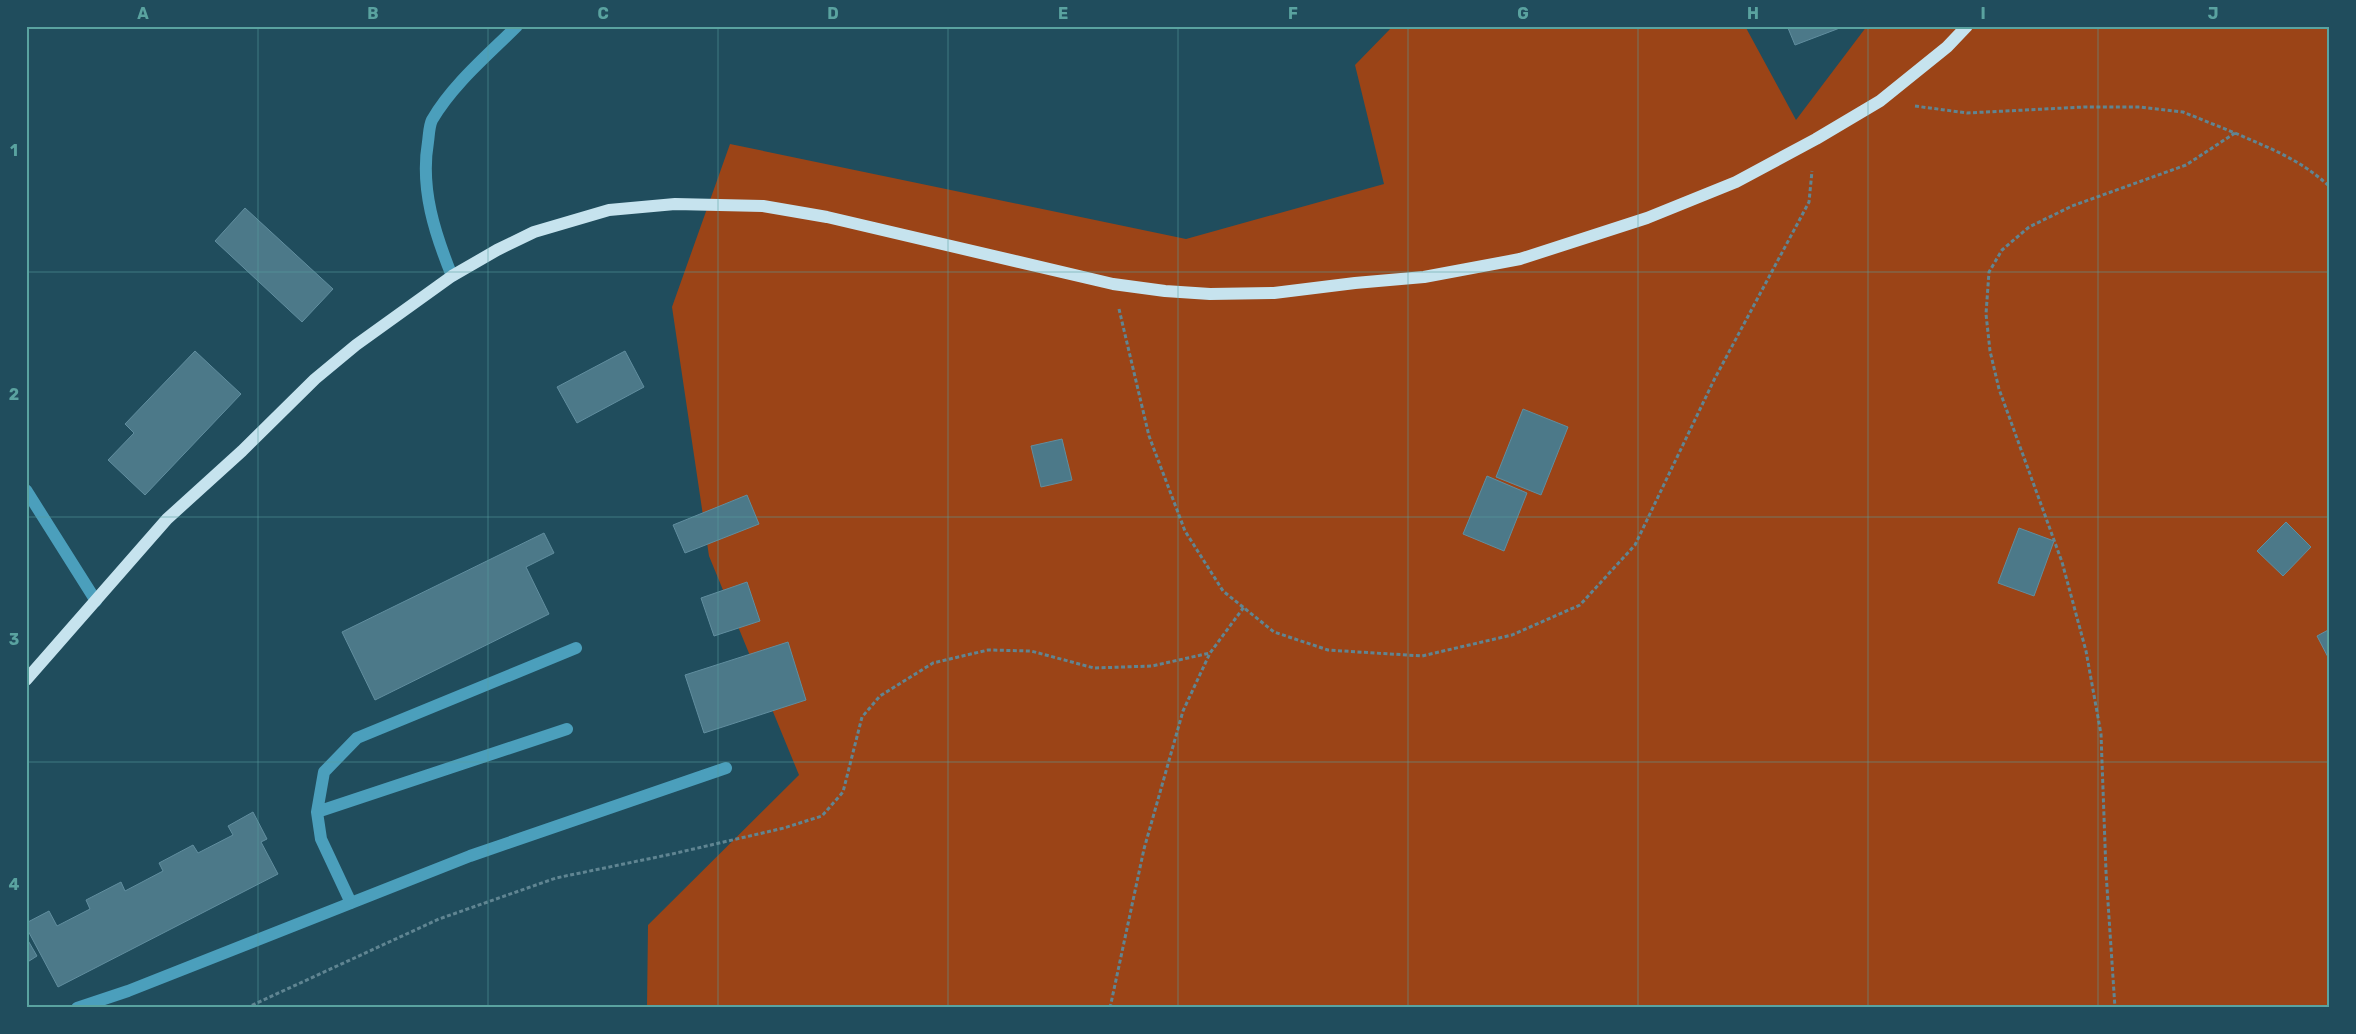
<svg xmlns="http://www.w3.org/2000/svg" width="2356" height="1034" font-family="Rubik,sans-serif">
<rect width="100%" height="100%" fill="#204d5d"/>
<!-- green -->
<path fill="#9b4417" d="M1393,26H1745L1796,120L1867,26H2330V1008H647L648,925L799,775L709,556L672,307L730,144L1186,239L1384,184L1355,65Z"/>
<!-- building -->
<path fill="#4c7989" stroke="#618e9f" d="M1792,26H1845L1795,45L1788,28Z
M245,208L333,289L302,322L215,241Z
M195,351L241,394L145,495L108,460L134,433L125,424Z
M625,351L644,387L577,423L557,387Z
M1523,409L1568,427L1541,495L1496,477Z
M1062,439L1072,480L1041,487L1031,446Z
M1487,476L1527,493L1504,551L1463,534Z
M747,495L759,524L685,553L673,525Z
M2286,522L2311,547L2283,576L2257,551Z
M2019,528L2054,541L2034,596L1998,583Z
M544,533L554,553L526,567L549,614L375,700L342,632Z
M747,582L760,621L714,636L701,598Z
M2330,629V661L2317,636Z
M788,642L806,700L704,733L685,675Z
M253,812L267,839L261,842L278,874L58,987L26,927V923L49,911L57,926L90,909L86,900L121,882L125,891L163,871L159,863L193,845L198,853L233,835L228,826Z
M26,937L37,956L26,963Z"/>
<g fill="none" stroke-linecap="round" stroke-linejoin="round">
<!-- path -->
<path stroke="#608592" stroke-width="3" stroke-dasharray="4 2.5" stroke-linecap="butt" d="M1915,106L1967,113L2084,107H2140L2183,112L2235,133L2186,165L2072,206L2029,227L2002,250L1989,272L1986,314L1990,351L1999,389L2062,562L2086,651L2101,734L2106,872L2115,1008
M2235,133C2271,149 2300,159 2330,187
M1119,309L1149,436L1185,531L1223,591L1274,632L1328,650L1422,656L1512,635L1580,605L1635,545L1714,380L1809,202L1812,171
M246,1008L439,919L556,878L672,854L784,828L822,816L843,792L862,717L880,696L933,663L988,650L1031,651L1094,668L1152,666L1210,653
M1110,1008L1144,849L1183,711L1210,653L1244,607"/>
<!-- minor -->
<path stroke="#4b9fbc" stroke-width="12" d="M452,276C435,234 420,189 428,142C429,135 429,126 432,120C453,84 488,55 517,26
M26,490L96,601
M317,812L567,729
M351,903L321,839L317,812L324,772L357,738L576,648
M77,1008L128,991L470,856L726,768"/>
<!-- major -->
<path stroke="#c6e3ee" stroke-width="12" d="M26,680L167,519L242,451L315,379L356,345L452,276L497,250L534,232L609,210L675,204L763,206L827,217L1113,284L1165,291L1210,294L1274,293L1355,283L1424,277L1520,259L1647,218L1736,182L1816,139L1880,101L1947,47L1967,26"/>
</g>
<!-- grid -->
<path fill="none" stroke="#5aa3a0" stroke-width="1" stroke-opacity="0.55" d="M258,26V1008M488,26V1008M718,26V1008M948,26V1008M1178,26V1008M1408,26V1008M1638,26V1008M1868,26V1008M2098,26V1008M26,272H2330M26,517H2330M26,762H2330"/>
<!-- border -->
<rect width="2356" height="1034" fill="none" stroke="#204d5d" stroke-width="55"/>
<rect x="28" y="28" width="2300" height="978" fill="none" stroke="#5aa3a0" stroke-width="2"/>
<g font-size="16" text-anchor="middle" font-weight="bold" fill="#5aa3a0">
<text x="143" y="19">A</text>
<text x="373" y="19">B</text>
<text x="603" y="19">C</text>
<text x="833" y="19">D</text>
<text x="1063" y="19">E</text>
<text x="1293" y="19">F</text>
<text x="1523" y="19">G</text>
<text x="1753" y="19">H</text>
<text x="1983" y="19">I</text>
<text x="2213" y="19">J</text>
<text x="14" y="156">1</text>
<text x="14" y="400">2</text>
<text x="14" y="645">3</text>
<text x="14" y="890">4</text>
</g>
</svg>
